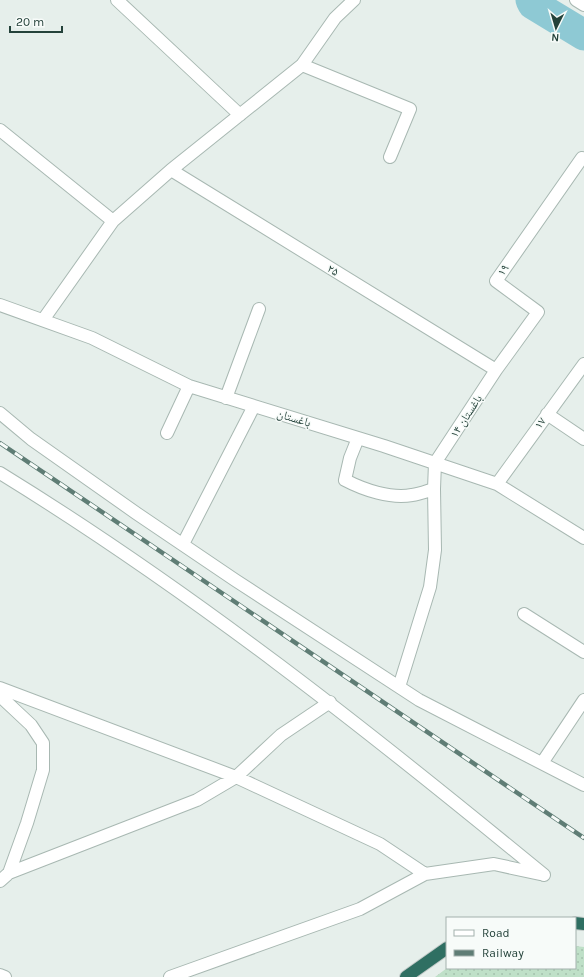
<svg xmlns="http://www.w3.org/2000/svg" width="584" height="977" font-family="Karla,'Noto Naskh Arabic',sans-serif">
<defs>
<pattern id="green-dots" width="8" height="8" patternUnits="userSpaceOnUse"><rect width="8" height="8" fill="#bfe0c8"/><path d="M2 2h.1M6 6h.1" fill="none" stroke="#a4c1ad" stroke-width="1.8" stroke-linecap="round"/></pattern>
</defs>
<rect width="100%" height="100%" fill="#e6efeb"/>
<!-- green -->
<path fill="url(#green-dots)" d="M575,946L584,947V977H435L447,968H575Z"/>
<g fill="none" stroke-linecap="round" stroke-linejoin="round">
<!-- river -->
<path stroke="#8ec9d4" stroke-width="31" d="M531,0L533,4L584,35"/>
<defs>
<path id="minor" d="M117,0L240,115
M576,0L584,5
M302,65L410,109L390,157
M0,130L113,221
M171,170L496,370
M0,305L92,338L189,386L384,446L497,484L584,538
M43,320L113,221L171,170L302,65L335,18L354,0
M226,398L259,309
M0,413L31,439L136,513L235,580L419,700L584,785
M547,414L584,439
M167,433L189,386
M358,438L350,458L345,480C364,490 391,499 412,495C420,494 427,491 434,489
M0,473C192,591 370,732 544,875
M497,484L584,364
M183,544L254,406
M524,614L584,652
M399,687L430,587L435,550L434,489L435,463L496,370L538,312L496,281L582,158
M0,688L236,777L380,844L425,874
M0,696L31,725L43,743V770L27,823L9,873L0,881
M542,763L584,700
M9,873L197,800L236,777L281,735L330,702
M0,975L5,977
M170,977L360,909L425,874L494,864L540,874"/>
<path id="highway" d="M575,923L584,924
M406,977L447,948"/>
</defs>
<!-- minor casing -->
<use href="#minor" stroke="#a8b8b2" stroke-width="14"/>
<!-- highway casing -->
<use href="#highway" stroke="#c2cac8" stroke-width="14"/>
<!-- minor -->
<use href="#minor" stroke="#fff" stroke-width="12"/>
<!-- highway -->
<use href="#highway" stroke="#2f6f62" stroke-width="12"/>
<defs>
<path id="rail" d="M0,443L584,838"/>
</defs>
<!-- rail casing -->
<use href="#rail" stroke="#5f7d75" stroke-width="4.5"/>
<!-- rail -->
<use href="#rail" stroke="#f7fbf9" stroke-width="3" stroke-dasharray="9" stroke-linecap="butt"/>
</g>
<g text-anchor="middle" stroke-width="3" stroke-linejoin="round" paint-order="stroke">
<!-- street labels -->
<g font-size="12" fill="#24423a" stroke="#f7fbf9">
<text transform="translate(333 270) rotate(31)" y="4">۲۵</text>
<text transform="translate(503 270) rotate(-55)" y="4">۱۹</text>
<text transform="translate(466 416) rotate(-57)" y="4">باغستان ۱۴</text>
<text transform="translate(294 418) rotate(17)" y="4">باغستان</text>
<text transform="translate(540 423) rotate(-55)" y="4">۱۷</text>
</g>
</g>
<!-- legend -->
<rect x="446" y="917" width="130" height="52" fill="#f7fbf9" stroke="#a3b1ad"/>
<rect x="454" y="930" width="20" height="6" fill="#ffffff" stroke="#a3b1ad"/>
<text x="482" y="937" font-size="12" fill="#24423a">Road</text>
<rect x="454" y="950" width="20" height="6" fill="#5f7d75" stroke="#a3b1ad"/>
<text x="482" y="957" font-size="12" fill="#24423a">Railway</text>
<!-- north arrow -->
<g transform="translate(556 28) rotate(185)" stroke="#f7fbf9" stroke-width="3" paint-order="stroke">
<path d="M0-3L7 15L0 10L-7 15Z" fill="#24423a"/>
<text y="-6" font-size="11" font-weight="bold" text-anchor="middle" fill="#24423a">N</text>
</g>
<!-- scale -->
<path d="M10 26v6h52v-6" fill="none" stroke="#24423a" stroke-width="2"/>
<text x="16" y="26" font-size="12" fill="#24423a" stroke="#f7fbf9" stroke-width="3" paint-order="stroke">20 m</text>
</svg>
